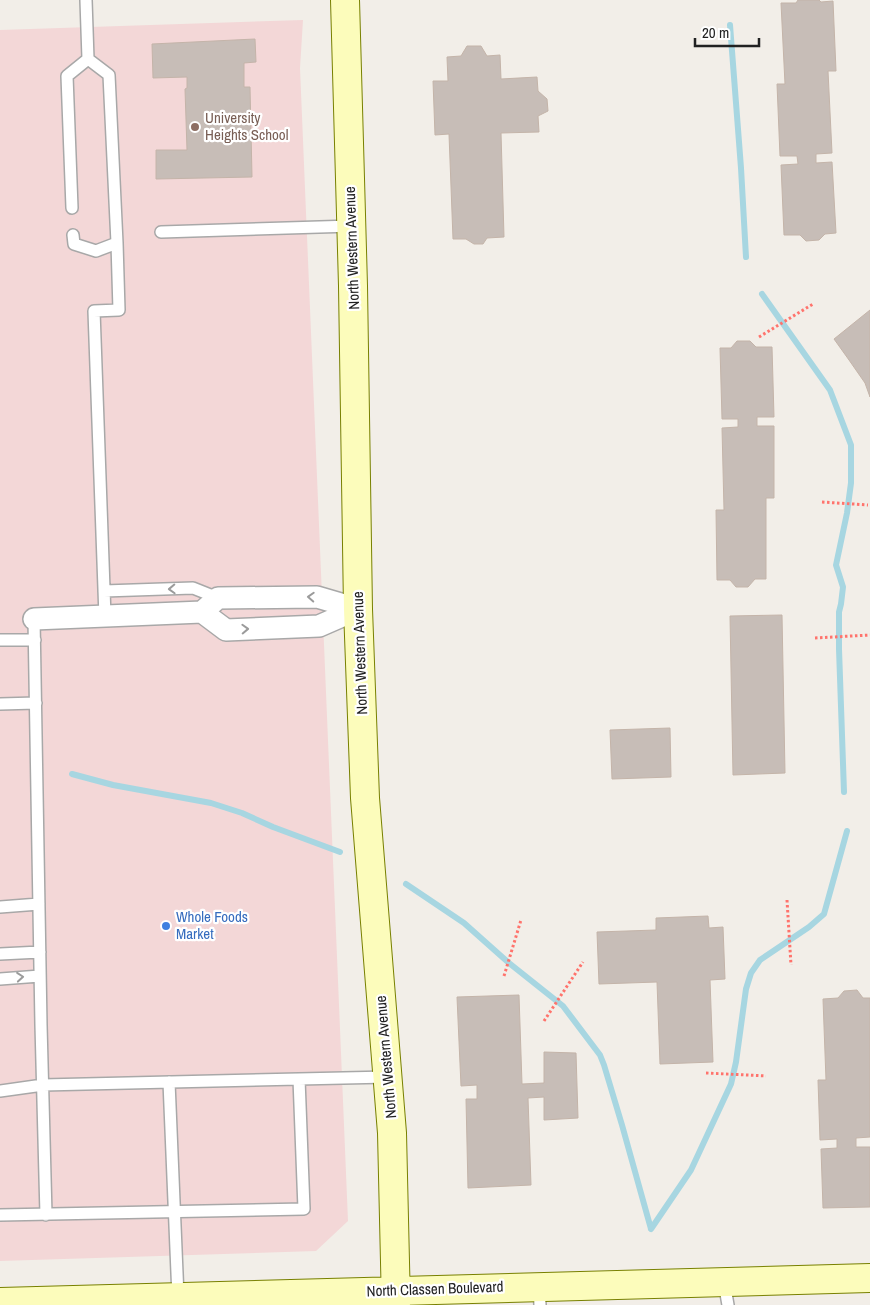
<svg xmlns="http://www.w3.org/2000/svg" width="870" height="1305" font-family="'Archivo Narrow',sans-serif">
<rect width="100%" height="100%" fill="#f2eee8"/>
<!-- commercial -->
<path fill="#f3d7d7" d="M303,20L300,68L348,1221L316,1251L0,1261V30Z"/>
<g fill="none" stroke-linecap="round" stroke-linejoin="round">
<!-- stream -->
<path stroke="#a7d6e1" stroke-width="6" d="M730,25L741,168L746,257
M762,294L830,390L851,445V483L847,513L836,565L843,587L841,604L839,612V649L844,792
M72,774L113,785L211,803L242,813L273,827L340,852
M406,884L464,923L509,963L563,1006L600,1055L604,1065L622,1125L651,1229
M651,1229L691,1170L731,1084L736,1062L746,989L751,973L760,960L809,927L824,914L847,831"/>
</g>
<!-- building -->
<path fill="#c7bdb7" stroke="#c4b4a9" d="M798,0H819L821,2L833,1L836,71H828L832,153L816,154V163L832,162L836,233L825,234L819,240L806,241L800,235H784L781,165L798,164L797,156H780L777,84H785L781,3H796Z
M255,39L256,62L244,63V87H250L252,177L156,179V150H187L185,89L187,88V77L153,78L152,44Z
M467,46H481L487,56L500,55L501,79L537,77L538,91L547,99L548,111L538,116L539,132L501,133L504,237L487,238L483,244H474L466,239H453L449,134L435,135L433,81H448L447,57L461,56Z
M870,310V397L865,383L849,360L834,339Z
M737,341H750L756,347H772L774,417H757V426H774V498H766V579H755L748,587H736L730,580H717L716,510H724L722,428L738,427V419H722L720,348H731Z
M782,615L785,773L733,775L730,616Z
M670,728L671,777L612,779L610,730Z
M708,916L709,928L723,927L725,979L710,980L713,1062L660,1064L657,982L599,984L597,932L656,930V918Z
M857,990L863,998H870V1137L856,1138V1147H870V1207L823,1208L821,1149L837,1148V1139L820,1140L818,1080H826L823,999L838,998L844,991Z
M519,995L522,1084L544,1083V1052L576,1053L578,1118L544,1120V1097L528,1098L531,1185L468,1188L466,1099H477V1085L461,1086L457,997Z"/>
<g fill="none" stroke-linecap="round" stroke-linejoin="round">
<defs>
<path id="service" d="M72,208L67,76L88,59L86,0
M161,232L352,226
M73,235L74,244L96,251L117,243L109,75L88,59
M104,591L193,588L218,598
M105,617L94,311L119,310L117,243
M34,619L41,1025L46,1215
M0,640H35
M0,704L36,703
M0,907L39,904
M0,954L40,952
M0,979L40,976
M169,1082L178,1297
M0,1091L43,1085L388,1077
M0,1215L304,1209L299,1079
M724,1282L728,1305
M539,1286L540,1305"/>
<path id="minor" d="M202,612L226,630L319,626L358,609
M34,619L202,612L218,598L317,597L358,609"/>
<path id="secondary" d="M345,0L353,286L358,609L365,798L392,1133L396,1305
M0,1302L870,1278"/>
</defs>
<!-- service casing -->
<use href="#service" stroke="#a8a8a8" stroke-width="14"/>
<!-- minor casing -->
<use href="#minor" stroke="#a8a8a8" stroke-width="24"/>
<!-- secondary casing -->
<use href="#secondary" stroke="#788001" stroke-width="30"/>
<!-- path -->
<path stroke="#ff736c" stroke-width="3" stroke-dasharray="2.5 2.5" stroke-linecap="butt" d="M759,337L813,304
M822,502L868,505
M815,638L870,635
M787,900L791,965
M504,976L521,920
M544,1021L583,962
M706,1073L766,1076"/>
<!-- service -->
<use href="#service" stroke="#fff" stroke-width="11"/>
<!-- minor -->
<use href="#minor" stroke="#fff" stroke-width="21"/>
<!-- secondary -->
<use href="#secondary" stroke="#fcfcbb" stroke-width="28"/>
</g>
<!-- one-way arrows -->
<defs><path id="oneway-chevron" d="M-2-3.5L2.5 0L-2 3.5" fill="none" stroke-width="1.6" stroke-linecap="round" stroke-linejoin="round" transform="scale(1.25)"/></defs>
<g stroke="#9b9b9b">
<use href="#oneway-chevron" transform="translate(172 589) rotate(178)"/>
<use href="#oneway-chevron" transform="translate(311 597) rotate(-177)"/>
<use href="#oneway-chevron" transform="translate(245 629) rotate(-2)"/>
<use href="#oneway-chevron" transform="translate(20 977) rotate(-5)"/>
</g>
<!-- markers -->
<circle fill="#8d6e63" stroke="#fff" stroke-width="2" cx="195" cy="127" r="5"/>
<circle fill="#3f7fe0" stroke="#fff" stroke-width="2" cx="166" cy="926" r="5"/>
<g text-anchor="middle" stroke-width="4.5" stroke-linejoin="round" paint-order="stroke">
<!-- education labels -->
<g font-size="15" fill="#785e54" stroke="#fff" text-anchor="start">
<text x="205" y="123">University<tspan x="205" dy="17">Heights School</tspan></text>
</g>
<!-- street labels -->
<g font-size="15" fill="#212121" stroke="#fff">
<text transform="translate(352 248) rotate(-92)" y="5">North Western Avenue</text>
<text transform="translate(360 653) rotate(-92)" y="5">North Western Avenue</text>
<text transform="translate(386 1057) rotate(-95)" y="5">North Western Avenue</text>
<text transform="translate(435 1289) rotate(-2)" y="5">North Classen Boulevard</text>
</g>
<!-- shop labels -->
<g font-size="15" fill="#366cbe" stroke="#fff" text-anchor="start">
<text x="176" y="922">Whole Foods<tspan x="176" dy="17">Market</tspan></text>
</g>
</g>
<!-- scale -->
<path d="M695 38v8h64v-8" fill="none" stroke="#212121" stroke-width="2.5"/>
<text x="702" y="38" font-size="15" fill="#212121" stroke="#ffffff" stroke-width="4" paint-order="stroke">20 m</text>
</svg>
